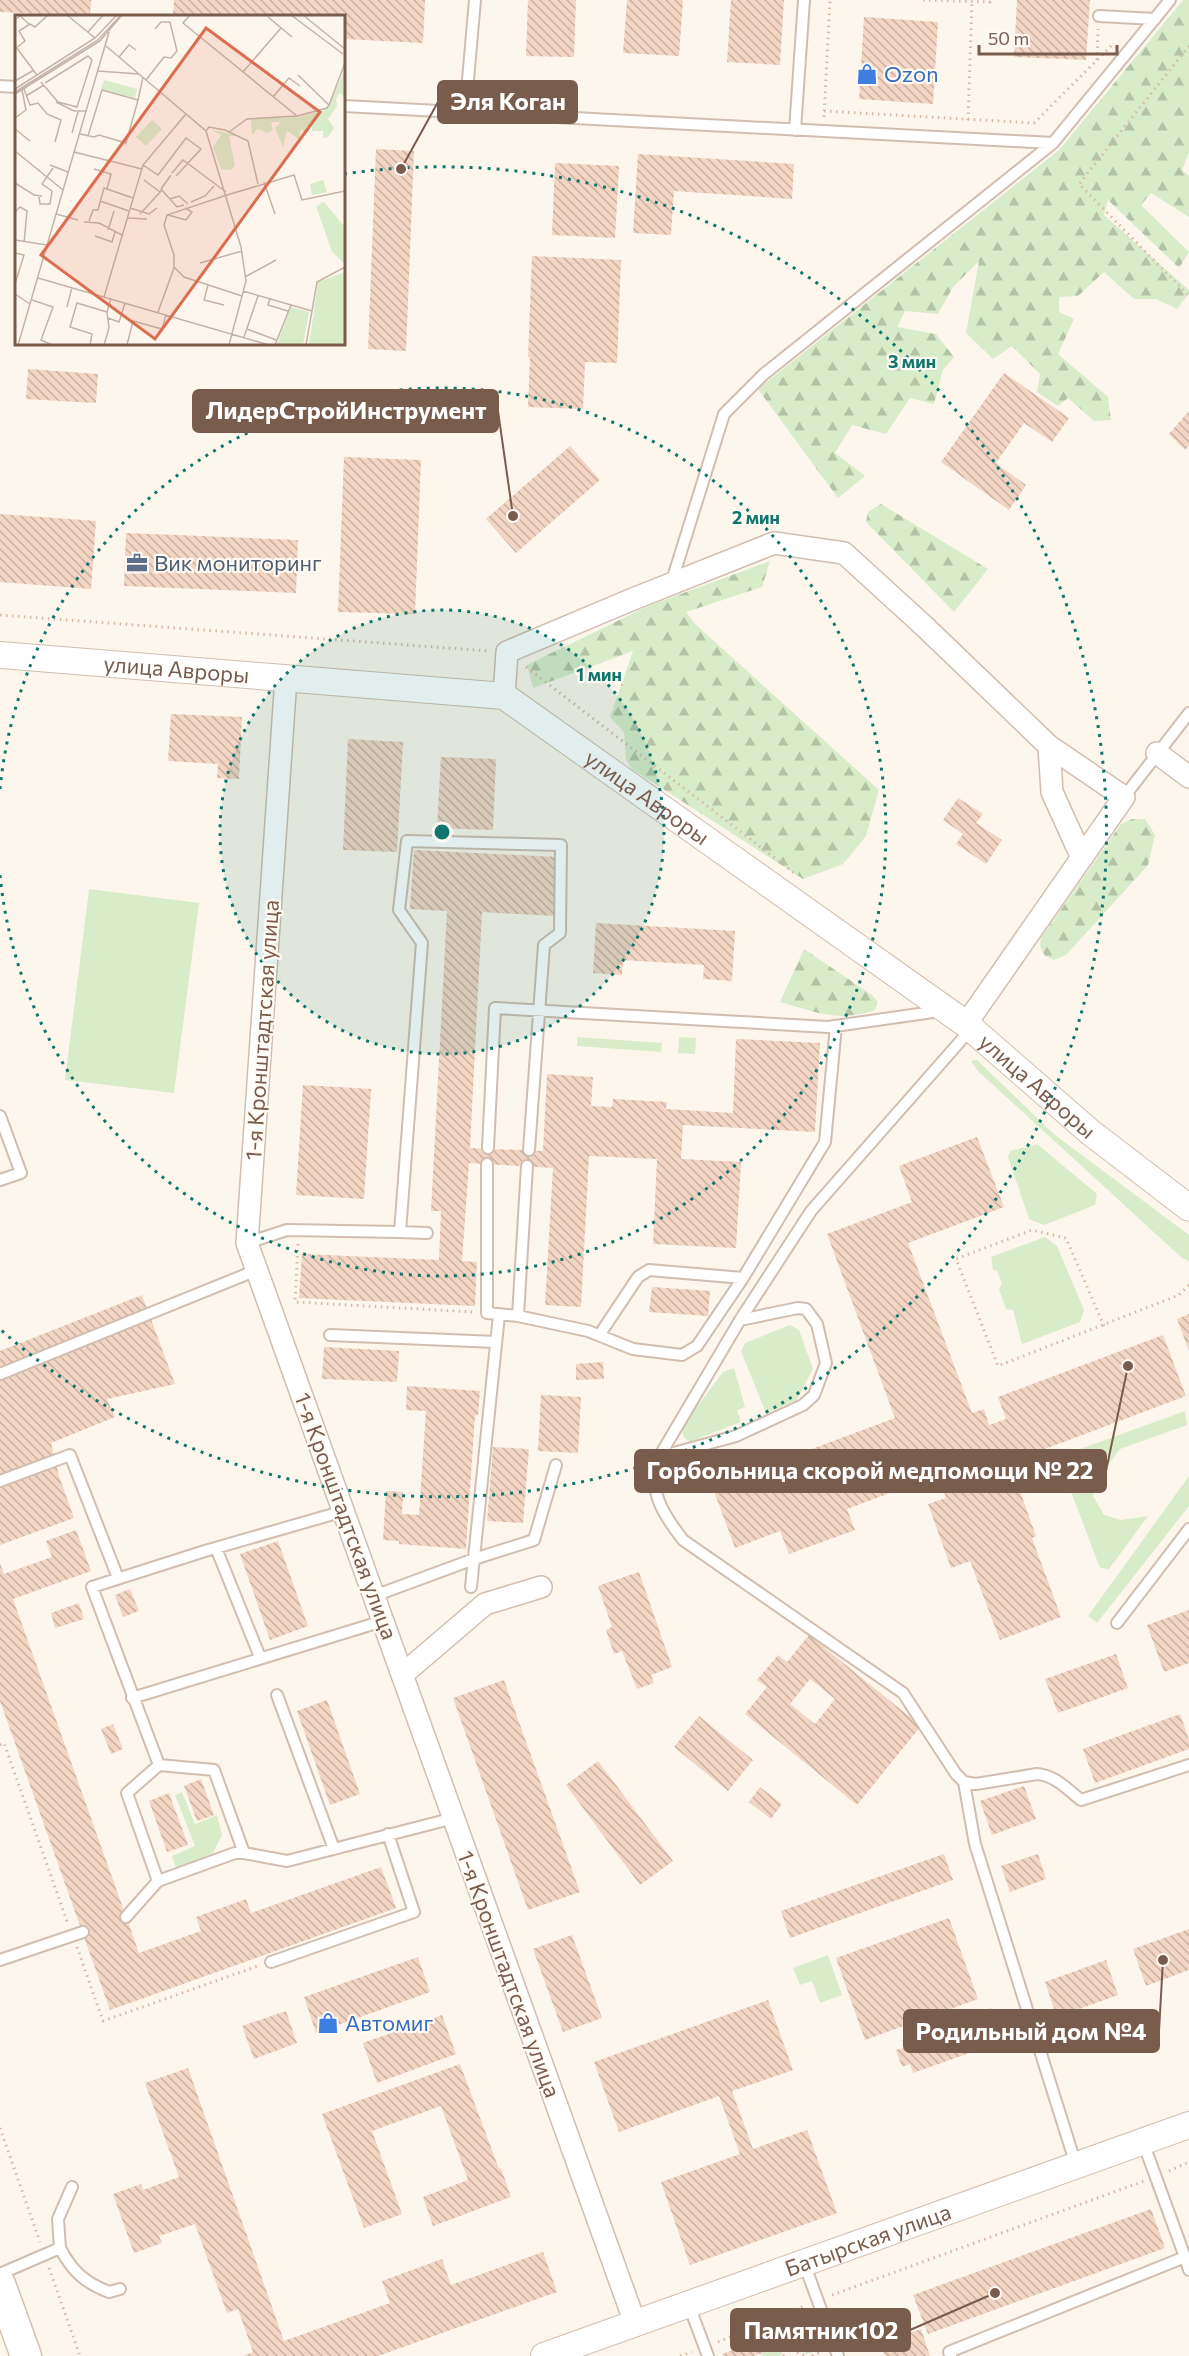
<svg xmlns="http://www.w3.org/2000/svg" width="1189" height="2356" font-family="Commissioner,sans-serif">
<defs>
<pattern id="forest-firs" width="22" height="20" patternUnits="userSpaceOnUse" patternTransform="scale(1.5)"><rect width="22" height="20" fill="#d8ecc9"/><path d="M5 1l3.5 6h-7zM16 11l3.5 6h-7z" fill="#b4c2a5"/></pattern>
<pattern id="building-back-hatch" width="6" height="6" patternUnits="userSpaceOnUse" patternTransform="scale(1.5)"><rect width="6" height="6" fill="#f3d5c3"/><path d="M-1 5l2 2M0 0l6 6M5-1l2 2" fill="none" stroke="#cab0a1"/></pattern>
</defs>
<rect width="100%" height="100%" fill="#fdf6ec"/>
<!-- green -->
<path fill="#d8ecc9" d="M89,889L199,903L174,1093L65,1080Z
M577,1037L662,1043L661,1052L577,1046Z
M679,1037L696,1038L695,1054L678,1053Z
M977,1060L1055,1135L1189,1235V1261L1182,1258L978,1071L971,1061Z
M1037,1144L1097,1194L1095,1205L1044,1225L1029,1219L1008,1157L1010,1151Z
M1045,1237L1057,1246L1084,1310L1080,1322L1022,1344L1013,1310L1006,1309L999,1289L1002,1283L997,1271L993,1270L991,1257Z
M790,1325L799,1330L813,1369L797,1400L766,1413L741,1351L745,1343Z
M734,1368L745,1407L737,1410L741,1422L689,1442L684,1437L681,1428L723,1372Z
M1185,1411L1187,1425L1120,1449L1099,1477L1093,1496L1104,1515L1121,1520L1148,1516L1109,1569L1100,1568L1058,1457Z
M1189,1476V1506L1097,1623L1088,1616Z
M182,1792L195,1824L217,1815L222,1835L213,1853L176,1868L172,1856L195,1846L175,1795Z
M828,1955L842,1995L820,2003L812,1981L800,1985L793,1968Z
M809,2309L823,2348L807,2354L792,2346L794,2315Z
M761,2330L783,2351L780,2356H760L763,2354L755,2333Z"/>
<!-- forest -->
<path fill="url(#forest-firs)" d="M1183,0H1189V152L1182,170L1189,176V217L1151,193L1141,205L1189,252L1179,268L1108,200L1104,215L1189,290V293L1177,309L1156,299H1134L1104,272L1078,296L1059,297V312L1074,319L1058,354L1108,397L1111,420L1094,421L1068,398L1058,406L1037,392L1040,374L1012,346L993,359L966,333L979,261L953,287L938,314L905,311L897,327L936,334L954,357L943,370L934,404L910,398L886,434L852,425L835,453L865,476L838,498L758,389L1059,150Z
M881,504L988,569L954,612L866,522L868,512Z
M770,561L762,587L686,612L694,623L879,790L866,836L843,864L803,879L632,769L626,760L624,732L610,717L633,651L533,688L527,665L648,606Z
M1132,819H1145L1155,835L1148,865L1066,955L1054,960L1045,956L1040,946L1041,938L1121,824Z
M804,949L872,995L878,1002L875,1010C838,1023 816,1012 780,1002Z"/>
<!-- building -->
<path fill="url(#building-back-hatch)" fill-rule="evenodd" d="M0,0H91L90,16L0,12Z
M174,0H425L423,43L344,39V16H173Z
M528,0H576L574,57L526,56Z
M627,0H683L679,56L623,53Z
M731,0H784L780,65L727,62Z
M1017,0H1090L1086,60L1014,57Z
M864,17L938,22L933,104L859,99Z
M376,149L414,151L406,351L368,349Z
M638,154L794,164L792,199L674,191L671,235L633,233Z
M555,163L619,166L615,238L552,235Z
M532,256L621,260L617,363L585,362L583,409L528,407L530,357H528Z
M28,369L98,374L96,403L26,399Z
M1004,373L1069,418L1052,442L1024,423L996,463L1026,485L1009,510L941,462Z
M1189,411V446L1185,450L1169,434Z
M570,446L600,480L516,553L486,519Z
M344,457L421,460L415,614L338,612Z
M0,514L96,521L91,589L0,582Z
M126,533L298,540L296,593L124,586Z
M171,714L242,717L239,779L217,778L218,764L168,761Z
M348,739L403,742L397,852L343,850Z
M441,757L496,759L493,830L437,828Z
M958,798L983,814L976,823L1002,840L986,864L956,844L963,834L943,820Z
M414,850L558,857L554,916L482,912L470,1148L543,1151L547,1074L593,1077L591,1106L612,1107L613,1099L667,1102L666,1109L733,1113L736,1039L820,1043L815,1132L683,1125L681,1159L741,1162L736,1248L653,1244L657,1159L589,1156L581,1307L545,1305L553,1168L469,1163L462,1261L477,1262L475,1306L299,1298L302,1254L439,1260L441,1211H431L447,911L410,909Z
M596,923L735,931L732,981L703,979L704,965L623,960L622,975L593,973Z
M303,1085L371,1089L364,1199L296,1195Z
M977,1137L1004,1207L908,1243L972,1413L984,1409L989,1425L1006,1419L998,1397L1163,1335L1186,1396L1021,1458L1019,1454L1003,1460L1008,1474L1013,1472L1036,1536L1032,1538L1061,1617L1000,1640L970,1561L951,1568L928,1504L946,1498L942,1486L964,1478L960,1467L847,1509L855,1530L789,1554L780,1531L735,1548L712,1486L895,1418L827,1234L912,1202L899,1166Z
M652,1287L710,1291L708,1316L649,1312Z
M142,1295L175,1384L107,1399L115,1417L51,1443L59,1476L74,1518L0,1545V1351Z
M1189,1314V1351L1177,1319Z
M324,1347L399,1351L397,1382L322,1379Z
M603,1362L604,1379L576,1380V1364Z
M407,1386L480,1391L478,1415H475L466,1549L399,1544V1541L383,1540L386,1491L403,1492L402,1514L419,1515L426,1411L406,1410Z
M541,1395L581,1397L578,1453L538,1451Z
M493,1447L529,1449L523,1523L487,1521Z
M76,1530L91,1571L13,1599L139,1953L201,1931L196,1917L246,1899L251,1913L381,1867L396,1908L110,2010L0,1701V1563L4,1574L52,1557L46,1541Z
M278,1541L308,1626L270,1640L240,1554Z
M639,1572L672,1667L651,1675L654,1683L637,1689L622,1651L614,1654L606,1630L612,1627L598,1586Z
M130,1589L139,1611L123,1617L115,1595Z
M79,1603L84,1619L55,1628L51,1613Z
M1189,1610V1663L1164,1672L1147,1625Z
M809,1635L921,1726L857,1805L745,1714L767,1687L757,1680L778,1655L787,1662ZM810,1679L835,1699L815,1724L790,1704Z
M1116,1654L1128,1688L1058,1713L1045,1679Z
M504,1680L580,1892L528,1910L453,1698Z
M327,1700L360,1794L330,1805L297,1711Z
M1180,1714L1189,1740V1749L1095,1783L1083,1749Z
M699,1716L753,1760L728,1791L674,1747Z
M113,1724L123,1749L111,1754L101,1729Z
M598,1761L673,1861L640,1885L566,1785Z
M201,1779L214,1815L197,1821L184,1786Z
M1024,1786L1036,1819L992,1835L980,1801Z
M760,1787L782,1804L771,1819L749,1802Z
M169,1793L188,1845L167,1852L149,1801Z
M944,1854L953,1880L790,1938L781,1911Z
M1038,1854L1046,1879L1010,1892L1001,1866Z
M949,1918L978,1999L865,2040L836,1958Z
M1189,1929V1970L1146,1986L1133,1949Z
M572,1935L602,2018L563,2032L533,1949Z
M418,1957L430,1992L316,2033L304,1997Z
M1106,1960L1118,1995L1057,2017L1045,1982Z
M768,2000L793,2070L732,2091L753,2149L807,2130L837,2213L690,2265L661,2182L740,2154L719,2096L619,2132L594,2062Z
M991,2008L1003,2041L913,2073L910,2064L902,2067L896,2050L904,2048L902,2040Z
M286,2011L297,2043L254,2059L242,2026Z
M442,2015L456,2054L377,2083L363,2043Z
M460,2064L499,2169L501,2168L511,2197L433,2226L423,2197L468,2180L441,2106L372,2131L402,2214L364,2228L322,2114Z
M188,2068L284,2341L390,2303L382,2281L442,2259L451,2285L543,2252L557,2292L378,2356H243L253,2352L238,2309L227,2313L195,2224L159,2236L162,2243L134,2253L113,2194L141,2184L143,2190L179,2177L145,2083Z
M1151,2209L1165,2248L928,2334L913,2295Z
M921,2329L930,2356H885L880,2344Z
M758,2341L763,2353L754,2356H723L722,2354Z"/>
<g fill="none" stroke-linecap="round" stroke-linejoin="round">
<defs>
<path id="service" d="M1099,16L1155,19
M0,86L16,87
M344,106L1053,143
M465,114L475,0
M795,130L804,0
M671,584L724,414L764,374L1053,143L1170,0
M1124,797L1189,713
M971,1029L811,1211L740,1320L659,1457C647,1491 663,1514 683,1540L903,1693L956,1774L964,1782L976,1784L1037,1774C1055,1775 1068,1790 1081,1800L1189,1765
M0,1116L21,1173L0,1180
M488,1148L495,1008L828,1027L940,1011
M487,1164V1313L518,1316L588,1331L633,1349L682,1355L697,1346L743,1278L825,1142L836,1026
M400,1232L427,1233
M247,1243L287,1230L400,1232L422,943L399,910L407,841L561,845L560,933L544,945L529,1150
M518,1316L527,1166
M600,1334L638,1277L649,1270L743,1278
M330,1335L496,1342
M0,1374L257,1270
M659,1457L736,1436L803,1405L814,1395L826,1363L817,1324L806,1309L798,1308L740,1320
M0,1481L70,1455L118,1578
M216,1548L260,1657
M471,1587L499,1315
M374,1596L474,1559L534,1540L556,1465
M1117,1623L1189,1529
M277,1695L334,1849
M132,1698L383,1621
M159,1765L214,1770L244,1853
M964,1782L975,1844L1076,2165
M158,1881L127,1793L159,1765L92,1587L205,1551L344,1511
M126,1917L158,1881L235,1853H244L287,1861L454,1818
M0,1960L83,1932
M271,1962L414,1912L388,1834
M60,2248L58,2219L72,2187
M1185,2257L1189,2270
M804,2263L838,2356
M0,2274L60,2248C72,2271 85,2283 109,2292L120,2289
M688,2303L708,2356
M951,2356L949,2352L1185,2257L1143,2142"/>
<path id="minor" d="M286,678L247,1243L635,2323
M504,696L507,652L633,599L774,543L844,553L924,626L1049,746L1124,797L966,1024
M1049,746L1052,792L1082,858
M1157,753L1189,777
M402,1675L485,1604L541,1587"/>
<g id="tertiary">
<path id="s1" d="M0,655L504,696L966,1024L1090,1132L1189,1208"/>
<path id="s2" d="M544,2356L1189,2125"/>
</g>
<path id="secondary" d="M0,2284L26,2356"/>
</defs>
<!-- service casing -->
<use href="#service" stroke="#d1beb0" stroke-width="14"/>
<!-- minor casing -->
<use href="#minor" stroke="#d1beb0" stroke-width="24"/>
<!-- tertiary casing -->
<use href="#tertiary" stroke="#d1beb0" stroke-width="28"/>
<!-- secondary casing -->
<use href="#secondary" stroke="#d6c0b0" stroke-width="33"/>
<!-- path -->
<path stroke="#d9b8a5" stroke-width="3" stroke-dasharray="1.5 4.5" stroke-linecap="butt" d="M923,0L990,2V0
M1189,46L1079,184L1189,296
M1097,60L1098,29
M824,111L1034,123L1113,44
M824,117L830,0
M968,120L972,2
M0,615L489,651
M526,667L797,875
M298,1244L295,1302L473,1312
M1104,1326L1066,1238L1032,1230L956,1259L998,1366L1179,1295L1189,1285
M0,1745L4,1743L68,1924
M77,1947L103,2021L258,1966
M0,2128L40,2242
M1169,2171L1189,2162
M49,2268L80,2356
M832,2295L1144,2181
M758,2325L788,2348L805,2356
M718,2342L806,2305
M680,2356L692,2352
M783,2356L788,2348L791,2311
M812,2356L821,2352"/>
<!-- service -->
<use href="#service" stroke="#fff" stroke-width="10"/>
<!-- minor -->
<use href="#minor" stroke="#fff" stroke-width="21"/>
<!-- tertiary -->
<use href="#tertiary" stroke="#fff" stroke-width="26"/>
<!-- secondary -->
<use href="#secondary" stroke="#fff" stroke-width="30"/>
</g>
<!-- distance rings -->
<circle cx="442" cy="832" r="222" fill="#0f766e" fill-opacity=".12"/>
<g fill="none" stroke="#0f766e" stroke-width="3" stroke-dasharray="3 6">
<circle cx="442" cy="832" r="222"/>
<path d="M0 789A444 444 0 1 1 0 875"/>
<path d="M344 174A665 665 0 1 1 1 1330"/>
</g>
<!-- icons -->
<defs>
<symbol id="shop-bare" viewBox="-9 -9 18 18"><path d="M-5-2.5h2.3a2.7 3.5 0 0 1 5.4 0H5L5.5 6h-11ZM-1.5-2.5h3a1.5 2.3 0 0 0-3 0Z" fill="#3f7fe0" stroke="#fffaf3" stroke-width="2.5" paint-order="stroke"/></symbol>
<symbol id="office-bare" viewBox="-9 -9 18 18"><path d="M-6-3h4V-5.5h4V-3h4V5H-6ZM-1-4.5V-3h2v-1.5ZM-6 0V1H6V0Z" fill="#5c6f8a" stroke="#fffaf3" stroke-width="2.5" paint-order="stroke"/></symbol>
</defs>
<g fill-rule="evenodd">
<use href="#shop-bare" x="852" y="59" width="30" height="30"/>
<use href="#office-bare" x="122" y="548" width="30" height="30"/>
<use href="#shop-bare" x="313" y="2008" width="30" height="30"/>
</g>
<g text-anchor="middle" stroke-width="4.5" stroke-linejoin="round" paint-order="stroke">
<!-- shop labels -->
<g font-size="22" fill="#366cbe" stroke="#fffaf3" text-anchor="start">
<text x="884" y="82">Ozon</text>
<text x="345" y="2031">Автомиг</text>
</g>
<!-- service labels -->
<g font-size="22" fill="#4e5e75" stroke="#fffaf3" text-anchor="start">
<text x="154" y="571">Вик мониторинг</text>
</g>
<!-- street labels -->
<g font-size="22" fill="#7a5c4d" stroke="#fffaf3">
<text dy="8" stroke="none"><textPath href="#s1" startOffset="177">улица Авроры</textPath></text>
<text dy="8" stroke="none"><textPath href="#s1" startOffset="681">улица Авроры</textPath></text>
<text transform="translate(262 1030) rotate(-86)" y="8">1-я Кронштадтская улица</text>
<text dy="8" stroke="none"><textPath href="#s1" startOffset="1167">улица Авроры</textPath></text>
<text transform="translate(346 1516) rotate(70)" y="8">1-я Кронштадтская улица</text>
<text transform="translate(509 1974) rotate(70)" y="8">1-я Кронштадтская улица</text>
<text dy="8" stroke="none"><textPath href="#s2" startOffset="344">Батырская улица</textPath></text>
</g>
</g>
<!-- overview -->
<g transform="translate(15 15)">
<rect width="330" height="330" fill="#fdf6ec"/>
<path d="M89,65L122,74L120,83L86,74ZM137,105L147,114L131,131L121,122ZM308,165L312,177L297,180L295,169ZM276,292L294,297L288,330L262,329Z" fill="#d8ecc9"/>
<path d="M330,55V83L324,78L321,84L322,91L313,104L319,113L313,122L308,123V116H297V110L291,120L286,113L285,122L283,111L285,125L272,116L268,132L260,113L266,107H256L258,115L252,118L243,114L237,120L236,104L282,102L311,95ZM195,114L226,121H214L220,151L216,155L206,154L198,132L206,120ZM309,187L330,212V249L317,237L301,191ZM330,257V330H294L303,267Z" fill="#d8ecc9"/>
<path fill="none" stroke="#c5b3a7" stroke-width="1.5" d="M52,0L80,23M175,0L168,8L282,101M276,0L328,39M288,0L330,34M253,2L277,22M0,5L5,1L14,9M73,17L88,0M91,31L191,116L226,232L231,266L214,330M1,32L22,60M1,33L10,26L4,16L15,9L20,12L33,0M104,42L114,30L121,35M83,56L124,59M228,57L266,13M131,65L149,42L156,43L162,36L155,7H146L140,14M0,66L19,55M26,67L43,87L62,92L77,45L73,41L30,68M0,74L80,23L102,0M9,74L15,90L23,88L32,99L46,105L40,127M0,77L83,25L106,0M0,79L85,26L107,0M11,81L29,70M258,82L274,63L285,71M123,85L128,62M41,87L59,96H71M314,90L330,48M0,103L11,95L7,75M0,114L15,126M191,116L194,112L210,115L233,126L243,169M214,117L232,104L282,101L312,93L314,90L283,60M57,118L63,97M65,119L79,122L84,120L111,128L123,85L87,75L73,121M0,136L48,175M59,137L127,154M35,150L53,157M128,150L143,160L171,123L186,134L161,161M79,154L96,159L92,174M157,158L168,145L211,177M156,160L146,174L162,192L169,190M129,165L145,177M249,167L260,199M0,168L19,180L27,181M212,180L152,200L149,210L159,240V252L169,262L227,281M212,180L279,160L287,185L330,176M24,182L25,189H35L37,176L27,169L38,153M155,184L164,181L173,189M85,186L114,196M176,187L190,181L199,171M115,193L134,199L142,193M0,197L5,192L12,196L9,228M41,199L63,205M125,199L147,175M153,200L171,205L177,197L170,193M112,203L132,204M74,206L78,195H83L89,173L118,183M69,207L84,208L107,220M93,215L99,196M80,221L97,227L100,217M0,225L32,230M0,238L9,240L0,269M185,248L227,236M230,262L261,245M23,263L254,330M193,270L189,285L209,290M228,276L297,296M0,279L15,289M89,282L128,150L171,99M255,284L253,290L273,296M17,285L38,292L26,325L37,330M52,292L57,272M143,297L159,253M93,303L104,307L110,288M232,314L261,325M229,322L243,281M3,330L94,17M75,330L77,319L55,312L62,288L92,297L96,283M89,330L94,313L92,297M112,330L118,306L147,314L151,300M260,330L276,290M291,330L302,267L330,252"/>
<path fill="#dc6d51" fill-opacity="0.15" stroke="#dc6d51" stroke-width="3" d="M191,13L305,97L140,324L26,240Z"/>
<rect width="330" height="330" fill="none" stroke="#7a5c4d" stroke-width="3"/>
</g>
<circle cx="442" cy="832" r="9" fill="#0f766e" stroke="#fffaf3" stroke-width="3"/>
<g font-size="18" text-anchor="middle" font-weight="bold" fill="#0f766e" stroke="#fffaf3" stroke-width="4.5" stroke-linejoin="round" paint-order="stroke">
<text x="912" y="368">3 мин</text>
<text x="756" y="524">2 мин</text>
<text x="599" y="681">1 мин</text>
</g>
<!-- callouts -->
<path fill="none" stroke="#7a5c4d" stroke-width="2" d="M401 169L438 102M513 516L498 411M1128 1366L1106 1471M1163 1960L1159 2031M995 2293L910 2330"/>
<g fill="#7a5c4d" stroke="#fffaf3" stroke-width="2">
<circle cx="401" cy="169" r="6"/>
<circle cx="513" cy="516" r="6"/>
<circle cx="1128" cy="1366" r="6"/>
<circle cx="1163" cy="1960" r="6"/>
<circle cx="995" cy="2293" r="6"/>
</g>
<g fill="#7a5c4d" stroke="#7a5c4d" stroke-width="2">
<rect x="438" y="81" width="139" height="42" rx="6"/>
<rect x="193" y="390" width="305" height="42" rx="6"/>
<rect x="635" y="1450" width="471" height="42" rx="6"/>
<rect x="904" y="2010" width="255" height="42" rx="6"/>
<rect x="731" y="2309" width="179" height="42" rx="6"/>
</g>
<g font-size="24" text-anchor="middle" font-weight="bold" fill="#fff">
<text x="508" y="110">Эля Коган</text>
<text x="346" y="419">ЛидерСтройИнструмент</text>
<text x="870" y="1479">Горбольница скорой медпомощи № 22</text>
<text x="1031" y="2040">Родильный дом №4</text>
<text x="821" y="2339">Памятник102</text>
</g>
<!-- scale -->
<path d="M979 45v9h138v-9" fill="none" stroke="#7a5c4d" stroke-width="3"/>
<text x="988" y="45" font-size="18" fill="#7a5c4d" stroke="#fffaf3" stroke-width="4.5" paint-order="stroke">50 m</text>
</svg>
